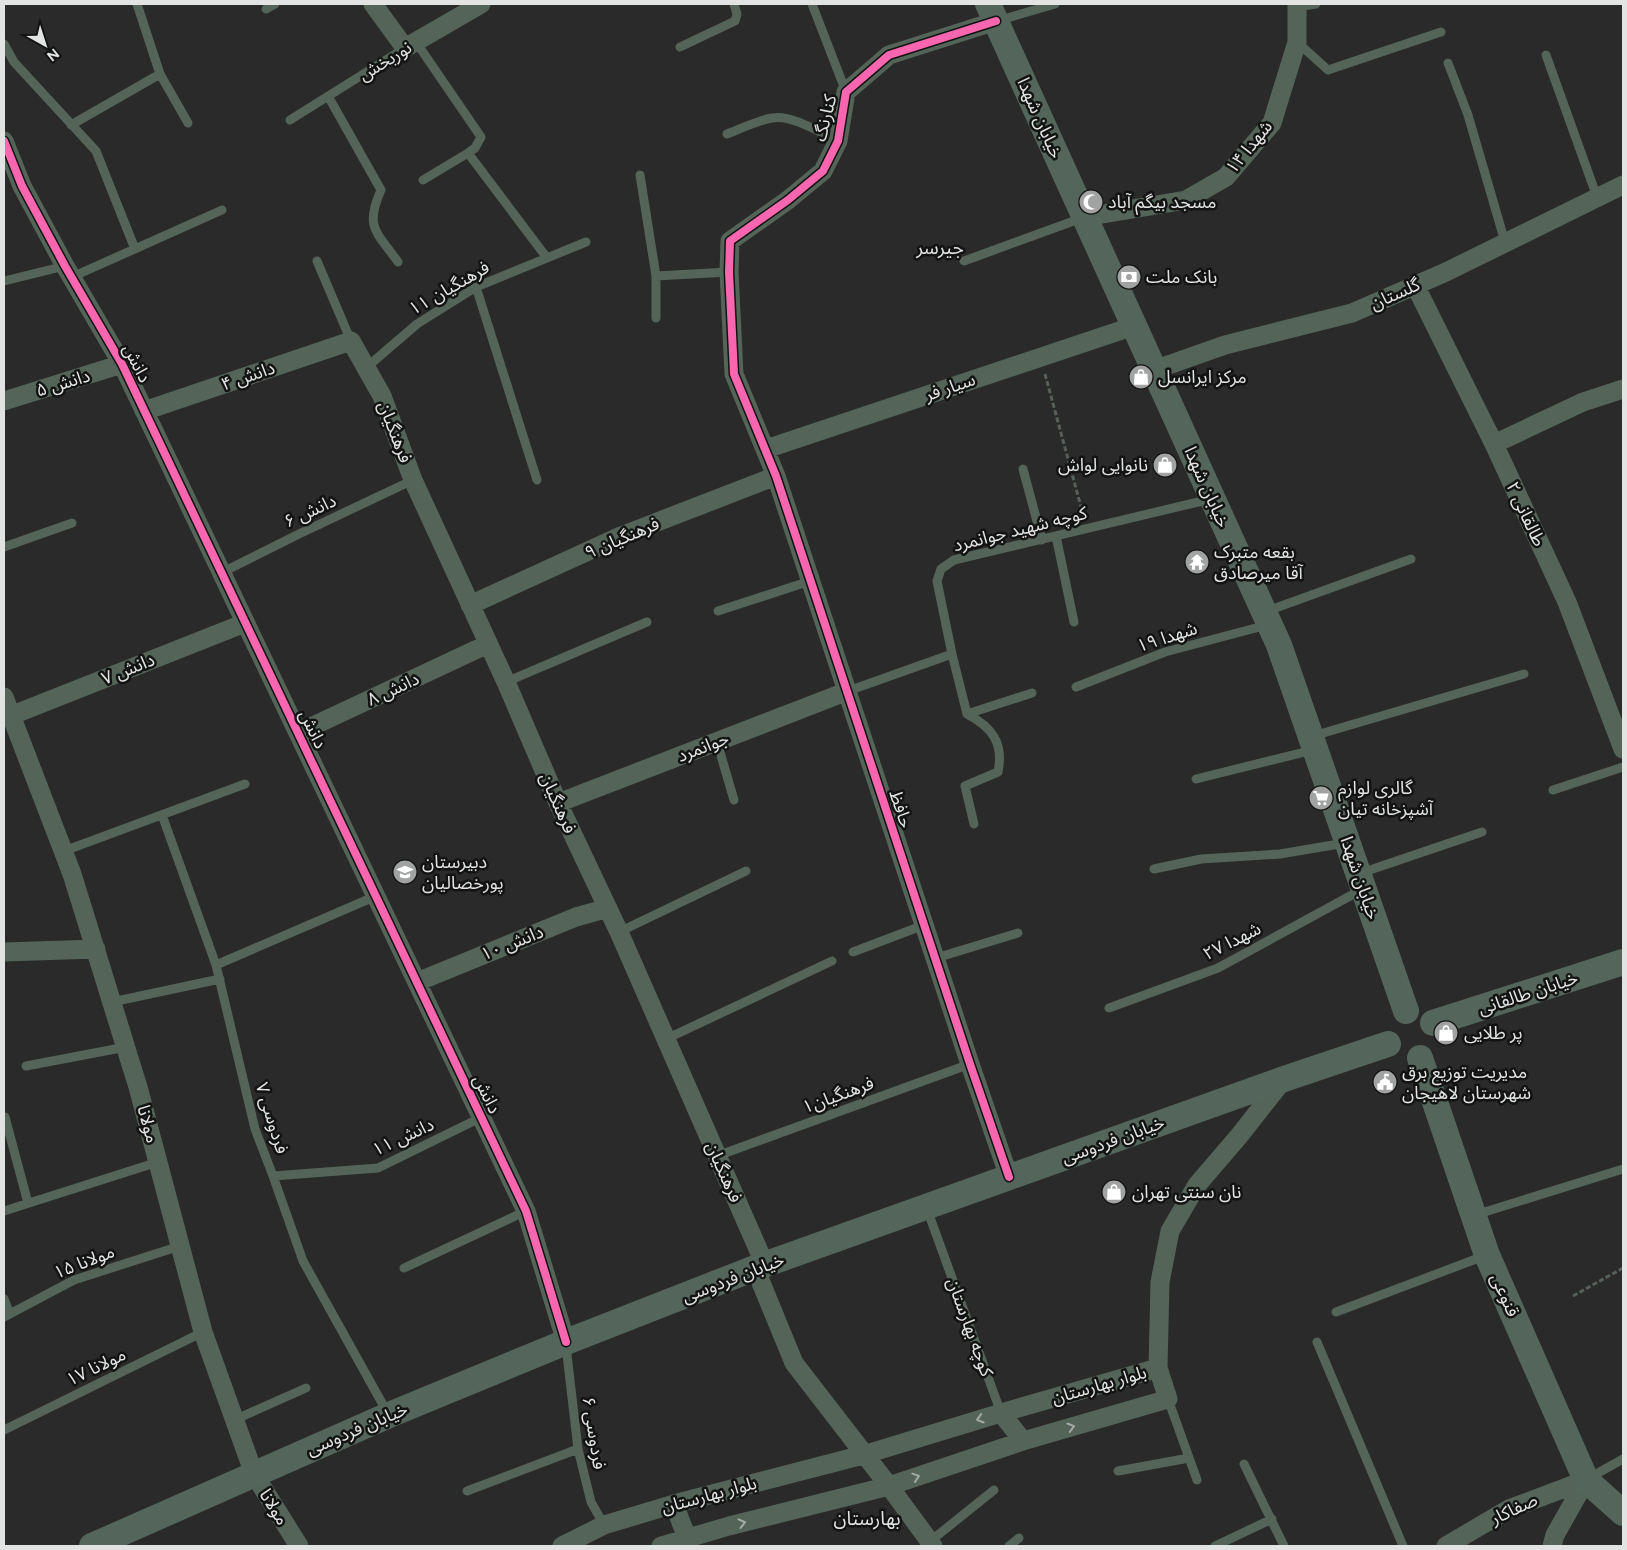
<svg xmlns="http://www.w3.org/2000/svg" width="1627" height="1550" font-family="Figtree,'Noto Sans Arabic',sans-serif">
<rect width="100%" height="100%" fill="#292a29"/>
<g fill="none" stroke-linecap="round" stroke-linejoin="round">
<!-- path -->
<path stroke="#566059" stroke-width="3" stroke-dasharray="5 2.5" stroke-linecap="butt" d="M1045,374L1084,518
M1573,1296L1623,1268"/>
<!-- lane -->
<path stroke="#546459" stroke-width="9" d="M137,4L160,74L188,123
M812,4L846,92
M1297,7L1316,4
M266,9L275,4
M997,21L1055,4
M416,42L481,137L475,148L468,153L423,180
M1297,42L1328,70L1441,32
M4,44L14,62L96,151L135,249
M680,47L735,21L737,14L734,4
M1546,55L1597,197
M1448,63L1468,115L1505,242
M328,96L381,190C364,228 377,232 398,262
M290,120L405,48
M71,125L160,74
M727,134C740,129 759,120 772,118C791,114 821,133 838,141
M468,153L547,258
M640,175L656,276V318
M317,261L351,341
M964,261L1082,218
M656,276L729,272
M72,277L222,210
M4,281L65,266
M476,287L537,480
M367,367L417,324L476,287L586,242
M1023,469L1042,540
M1056,536L1074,622
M4,547L72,523
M221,573L299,534L413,480
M718,611L810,581
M1267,611L1411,559
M952,654L967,714C992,727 1004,743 998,772L965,786L974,824
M506,682L647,622
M1076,687L1165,652L1267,625
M848,691L952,654L937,581L941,569L954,560L1211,499
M967,714L1032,693
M1313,736L1524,674
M717,742L734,800
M1196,779L1313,750
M1553,790L1623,767
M162,815L216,965L255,1129L273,1176L303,1261L387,1412
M64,851L245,784
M1154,869L1201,859L1280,854L1345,843
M1361,873L1482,832
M619,932L746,871
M853,952L924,925
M936,958L1018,933
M216,965L376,896
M112,1002L220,979
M1109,1008L1218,968L1361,890
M666,1039L832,961
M26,1066L126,1047
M5,1117L28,1203
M717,1156L970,1064
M273,1176L378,1168L482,1117
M927,1209L1001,1413
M4,1211L158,1162
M1475,1215L1623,1169
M404,1268L526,1211
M4,1299L10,1314
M1336,1312L1484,1256
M4,1317L74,1280L180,1246
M1317,1342L1403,1546
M566,1346L578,1449L591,1502L604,1525
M1168,1399L1197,1480
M234,1420L306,1388
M4,1430L203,1332
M1244,1464L1284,1546
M1118,1471L1189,1458
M1589,1478L1623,1459
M467,1491L578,1449
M928,1543L994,1490
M1009,1546L1019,1538
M1215,1546L1272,1519"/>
<!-- street -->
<path stroke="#546459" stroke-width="19" d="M373,4L405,48L481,4
M996,21L889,55L846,92L838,141L823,171L788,200L730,241L729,272L734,374L776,476L970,1064L1009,1177
M4,141L22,186L65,266L122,364L526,1211L566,1342
M1085,217L1186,200L1226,177L1272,123L1297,42V4
M1415,285L1494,444L1567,602L1623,749
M1154,370L1225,345L1352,313L1446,272L1623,185
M4,401L122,364
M144,411L351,341L382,396L413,480L506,682L558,803L619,932L765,1265
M1494,444L1583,402L1623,389
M766,449L1134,326
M470,605L621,536L776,476
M4,697L72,874L138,1087L203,1332L254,1474L299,1546
M10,716L245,623
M298,733L488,644
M558,803L848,691
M4,952L96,949
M417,982L576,917L608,908
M755,1268L794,1363L889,1486L933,1546
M1158,1368L1160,1282L1170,1231L1197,1185L1239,1136L1284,1079
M1001,1413L1023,1441
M674,1504L687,1538
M562,1546L604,1525L674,1504L863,1455L1001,1413L1158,1368L1168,1399L1023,1441L889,1486L729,1526L661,1546
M1446,1546L1509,1509L1586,1480
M1552,1546L1555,1535L1586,1480"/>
<!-- secondary -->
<path stroke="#54665b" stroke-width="26" d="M988,4L1279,645L1406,1011
M1433,1023L1623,962
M1420,1058L1487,1255L1586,1480L1623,1513
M92,1546L389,1415L566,1342L755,1268L1284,1079L1388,1044"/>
<defs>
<path id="cycleway" d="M996,21L889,55L846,92L838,141L823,171L788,200L730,241L729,272L734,374L776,476L970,1064L1009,1177
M4,141L22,186L65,266L122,364L526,1211L566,1342"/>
</defs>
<!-- cycleway casing -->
<use href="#cycleway" stroke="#121312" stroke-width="11"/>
<!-- cycleway -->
<use href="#cycleway" stroke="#f766af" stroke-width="8"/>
</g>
<!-- one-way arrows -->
<defs><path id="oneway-chevron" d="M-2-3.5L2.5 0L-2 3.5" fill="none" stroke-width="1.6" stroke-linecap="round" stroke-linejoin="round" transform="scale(1.25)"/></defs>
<g stroke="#a2aaa5">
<use href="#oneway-chevron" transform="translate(980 1419) rotate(163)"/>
<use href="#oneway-chevron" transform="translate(1071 1427) rotate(-16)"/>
<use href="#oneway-chevron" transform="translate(916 1477) rotate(-18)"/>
<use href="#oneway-chevron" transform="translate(742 1523) rotate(-14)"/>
</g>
<!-- icons -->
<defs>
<symbol id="mosque-disc" viewBox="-11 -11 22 22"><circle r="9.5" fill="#a1a3a2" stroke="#121312"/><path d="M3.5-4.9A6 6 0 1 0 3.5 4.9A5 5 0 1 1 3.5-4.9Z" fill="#fff"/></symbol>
<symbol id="bank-disc" viewBox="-11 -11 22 22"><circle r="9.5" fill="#a1a3a2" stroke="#121312"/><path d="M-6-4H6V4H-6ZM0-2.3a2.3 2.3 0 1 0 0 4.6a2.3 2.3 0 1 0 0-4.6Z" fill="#fff"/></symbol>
<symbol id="shop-disc" viewBox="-11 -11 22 22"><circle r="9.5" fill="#a1a3a2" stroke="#121312"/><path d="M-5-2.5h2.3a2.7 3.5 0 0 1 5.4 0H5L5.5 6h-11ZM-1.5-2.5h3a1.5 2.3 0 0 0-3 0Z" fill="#fff"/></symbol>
<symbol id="temple-disc" viewBox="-11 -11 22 22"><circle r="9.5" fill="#a1a3a2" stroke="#121312"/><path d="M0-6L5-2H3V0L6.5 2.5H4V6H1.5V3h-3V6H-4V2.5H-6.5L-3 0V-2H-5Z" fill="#fff"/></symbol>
<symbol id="supermarket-disc" viewBox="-11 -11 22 22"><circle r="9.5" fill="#a1a3a2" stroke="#121312"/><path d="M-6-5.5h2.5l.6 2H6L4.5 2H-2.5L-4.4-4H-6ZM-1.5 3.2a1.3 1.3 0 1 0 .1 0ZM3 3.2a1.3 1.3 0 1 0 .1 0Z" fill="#fff"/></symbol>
<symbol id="school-disc" viewBox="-11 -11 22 22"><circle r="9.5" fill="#a1a3a2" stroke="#121312"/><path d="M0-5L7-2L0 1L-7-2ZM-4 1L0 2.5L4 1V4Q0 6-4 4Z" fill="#fff"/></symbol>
<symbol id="civic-disc" viewBox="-11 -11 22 22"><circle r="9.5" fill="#a1a3a2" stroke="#121312"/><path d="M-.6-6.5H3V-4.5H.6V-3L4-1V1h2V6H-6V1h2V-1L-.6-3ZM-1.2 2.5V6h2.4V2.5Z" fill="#fff"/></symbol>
</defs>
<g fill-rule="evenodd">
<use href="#mosque-disc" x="1077" y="188" width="28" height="28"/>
<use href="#bank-disc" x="1115" y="263" width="28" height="28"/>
<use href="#shop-disc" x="1127" y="363" width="28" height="28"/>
<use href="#shop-disc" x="1151" y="451" width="28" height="28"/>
<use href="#temple-disc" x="1183" y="548" width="28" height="28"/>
<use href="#supermarket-disc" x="1307" y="784" width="28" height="28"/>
<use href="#school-disc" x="391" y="858" width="28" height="28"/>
<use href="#shop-disc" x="1432" y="1019" width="28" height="28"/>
<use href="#civic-disc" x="1371" y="1068" width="28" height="28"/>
<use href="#shop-disc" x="1100" y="1178" width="28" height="28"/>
</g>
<g text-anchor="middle" stroke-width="5" stroke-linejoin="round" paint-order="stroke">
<!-- street labels -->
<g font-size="18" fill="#e2e4e3" stroke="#121312">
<text transform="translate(385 61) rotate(-32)" y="6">نوربخش</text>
<text transform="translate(825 118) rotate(-76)" y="6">کنارنگ</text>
<text transform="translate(1040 118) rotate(66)" y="6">خیابان شهدا</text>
<text transform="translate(1249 147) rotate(-51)" y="6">شهدا ۱۴</text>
<text transform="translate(449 288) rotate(-30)" y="6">فرهنگیان ۱۱</text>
<text transform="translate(1395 294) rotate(-24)" y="6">گلستان</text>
<text transform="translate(137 363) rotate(63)" y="6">دانش</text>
<text transform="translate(248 376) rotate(-19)" y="6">دانش ۴</text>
<text transform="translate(63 383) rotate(-17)" y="6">دانش ۵</text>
<text transform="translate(950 387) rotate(-19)" y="6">سیار فر</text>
<text transform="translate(395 432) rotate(69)" y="6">فرهنگیان</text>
<text transform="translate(1207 487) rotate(66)" y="6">خیابان شهدا</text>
<text transform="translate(310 511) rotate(-25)" y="6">دانش ۶</text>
<text transform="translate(1526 514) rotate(65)" y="6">طالقانی ۲</text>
<text transform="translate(1020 529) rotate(-14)" y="6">کوچه شهید جوانمرد</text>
<text transform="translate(622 538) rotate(-23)" y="6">فرهنگیان ۹</text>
<text transform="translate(1167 637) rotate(-18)" y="6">شهدا ۱۹</text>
<text transform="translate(128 669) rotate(-22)" y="6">دانش ۷</text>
<text transform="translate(393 689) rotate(-25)" y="6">دانش ۸</text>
<text transform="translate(313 729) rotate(64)" y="6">دانش</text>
<text transform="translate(703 747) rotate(-21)" y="6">جوانمرد</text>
<text transform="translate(558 803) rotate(66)" y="6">فرهنگیان</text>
<text transform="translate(901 809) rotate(72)" y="6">حافظ</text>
<text transform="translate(1360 878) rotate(71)" y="6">خیابان شهدا</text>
<text transform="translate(1232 941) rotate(-27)" y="6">۲۷ شهدا</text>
<text transform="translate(512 943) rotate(-22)" y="6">دانش ۱۰</text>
<text transform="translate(1528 993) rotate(-18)" y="6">خیابان طالقانی</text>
<text transform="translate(487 1094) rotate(64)" y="6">دانش</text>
<text transform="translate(838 1095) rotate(-20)" y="6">فرهنگیان۱</text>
<text transform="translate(272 1118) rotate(73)" y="6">فردوسی ۷</text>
<text transform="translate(148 1124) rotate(75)" y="6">مولانا</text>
<text transform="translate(403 1137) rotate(-25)" y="6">دانش ۱۱</text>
<text transform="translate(1113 1140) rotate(-20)" y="6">خیابان فردوسی</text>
<text transform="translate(724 1172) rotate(66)" y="6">فرهنگیان</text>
<text transform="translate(84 1262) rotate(-21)" y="6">مولانا ۱۵</text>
<text transform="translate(733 1278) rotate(-21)" y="6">خیابان فردوسی</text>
<text transform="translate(1505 1295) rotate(66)" y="6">قنوعی</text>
<text transform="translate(970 1327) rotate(70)" y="6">کوچه بهارستان</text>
<text transform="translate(96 1367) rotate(-26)" y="6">مولانا ۱۷</text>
<text transform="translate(1099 1385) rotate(-16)" y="6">بلوار بهارستان</text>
<text transform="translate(357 1429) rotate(-23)" y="6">خیابان فردوسی</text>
<text transform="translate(594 1433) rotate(81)" y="6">فردوسی ۶</text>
<text transform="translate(709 1495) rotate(-15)" y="6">بلوار بهارستان</text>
<text transform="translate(274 1507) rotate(58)" y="6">مولانا</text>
<text transform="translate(1514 1509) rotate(-25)" y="6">صفاکار</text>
</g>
<!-- poi labels -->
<g font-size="18" fill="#e2e4e3" stroke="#121312" text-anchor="start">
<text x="1108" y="208">مسجد بیگم آباد</text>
<text x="1146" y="283">بانک ملت</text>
<text x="1158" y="383">مرکز ایرانسل</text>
<text x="1148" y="471" text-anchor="end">نانوایی لواش</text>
<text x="1214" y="558">بقعه متبرک<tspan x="1214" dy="21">آقا میرصادق</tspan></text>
<text x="1338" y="794">گالری لوازم<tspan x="1338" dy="21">آشپزخانه تیان</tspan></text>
<text x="422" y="868">دبیرستان<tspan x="422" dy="21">پورخصالیان</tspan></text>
<text x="1464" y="1039">پر طلایی</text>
<text x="1402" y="1078">مدیریت توزیع برق<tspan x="1402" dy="21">شهرستان لاهیجان</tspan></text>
<text x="1132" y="1198">نان سنتی تهران</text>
</g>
<!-- neighbourhood labels -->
<g font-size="19" fill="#e2e4e3" stroke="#121312">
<text x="940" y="254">جیرسر</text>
<text x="867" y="1525">بهارستان</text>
</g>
</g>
<!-- border -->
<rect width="1627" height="1550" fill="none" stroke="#e2e4e3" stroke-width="10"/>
<!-- north arrow -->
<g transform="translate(45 45) rotate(141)" stroke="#121312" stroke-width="4" paint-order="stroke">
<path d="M0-4L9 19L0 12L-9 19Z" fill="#e2e4e3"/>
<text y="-8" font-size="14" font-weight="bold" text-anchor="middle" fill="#e2e4e3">N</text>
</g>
</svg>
